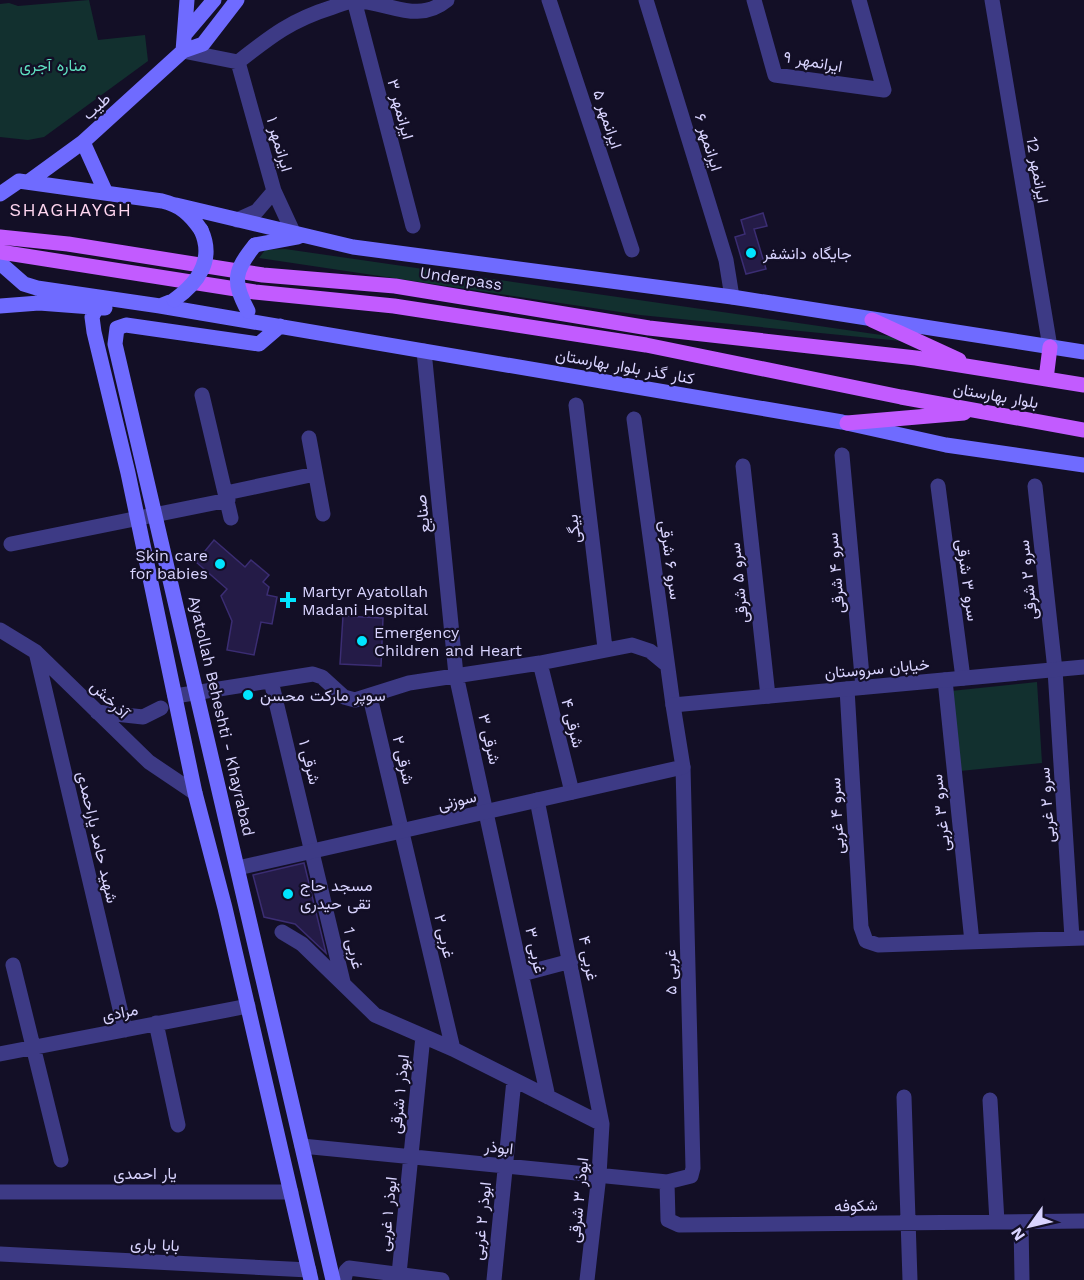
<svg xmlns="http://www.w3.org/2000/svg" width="1084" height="1280" font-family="'Work Sans',Vazirmatn,sans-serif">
<rect width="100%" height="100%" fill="#130f26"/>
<!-- green -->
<path fill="#12302f" d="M89,0L98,40L145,35L148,61L44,137L28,140L0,137V4L9,3L18,6Z
M285,249L902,338L901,341L640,315L259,258L265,250Z
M1037,682L1042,763L960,771L951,691Z"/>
<!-- building -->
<path fill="#241b47" stroke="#3b2d73" stroke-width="1.5" d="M763,213L767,226L754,229L766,269L746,274L735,237L745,234L741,220Z
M214,540L245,567L251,560L269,575L263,582L269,587L267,595L277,597L272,624L261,622L254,655L227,650L232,621L221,596L227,589L196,562Z
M343,616L383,618L381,666L340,664Z
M304,863L326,953L295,924L264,917L253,875Z"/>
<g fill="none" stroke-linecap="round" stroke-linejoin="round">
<!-- minor -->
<path stroke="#3d3a85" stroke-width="15" d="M354,0L413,226
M549,0L632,250
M646,0L726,260L732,297
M754,0L775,75L884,90L859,0
M992,0L1050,347
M183,51L238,62C271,36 291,20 333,7C339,5 348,1 355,1C388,1 417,25 447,0
M238,62L274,191L293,232
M237,220L257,211L274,191
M424,351L456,675L548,1097
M202,395L231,518
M576,405L605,648
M634,419L673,705
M309,438L323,514
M842,455L863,687
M743,466L768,696
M938,486L963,678
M1035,486L1055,670L1072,938
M226,493L315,474
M11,544L228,500
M0,630L36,652L149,762L195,793
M36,652L125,1030
M540,663L572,792
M945,680L972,942
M271,681L343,982
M847,689L861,927L866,941L878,945L1084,938
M175,696L313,674L322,677L344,697L355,700L409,683L540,663L632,645L650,651L667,665
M370,697L453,1049
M97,712L143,717L161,708
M537,800L602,1124L599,1175L587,1280
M282,932L302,944L375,1015L453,1049L602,1124
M13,965L61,1160
M522,974L571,961
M156,1023L178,1125
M0,1054L248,1006
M904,1097L910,1280
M990,1100L997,1222
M302,1146L667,1182L691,1176L693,1168L683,767
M667,1182L668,1220L679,1225L1084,1221
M0,1192H291
M1021,1222L1022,1280
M0,1254L309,1270
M399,1274L423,1036
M344,1280L346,1271L349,1268L442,1280
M494,1280L514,1080"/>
<!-- tertiary -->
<path stroke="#3d3a85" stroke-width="15" d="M238,868L683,767L673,705L1084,667"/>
<!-- secondary -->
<path stroke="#6f6bff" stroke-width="15" d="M186,33L214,0
M183,51L187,0
M83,142L106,193
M28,182L83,142L183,51L203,44L237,0
M0,194L19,181L162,201C180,205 190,214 201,230
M176,205L353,247L732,297L1084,352
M255,245L298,237
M0,263L24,284L37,288L160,306L170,302
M0,306L39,303L105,308
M160,306L842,422L946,445L1084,465
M97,307L92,317L94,332L128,473L195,793L225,908L311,1280
M280,326L259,344L126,325L117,328L115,344L333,1280"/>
<!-- primary -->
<path stroke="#c25bff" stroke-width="15" d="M0,237L68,244L263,275L395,286L649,328L916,358L1084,385
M0,252L255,292L394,306L646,345L901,397L1084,430
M872,320L959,360
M1046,379L1050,347
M847,423L964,413"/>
<!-- secondary-bridge -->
<path stroke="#6f6bff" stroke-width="15" d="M174,300C198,283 215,260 201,230
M248,311C232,281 234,271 255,245"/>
</g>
<!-- markers -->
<g fill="#00e5ff" stroke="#130f26" stroke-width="2">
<circle cx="751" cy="253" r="6"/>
<circle cx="220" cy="564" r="6"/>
<path d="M285 591h6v6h6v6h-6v6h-6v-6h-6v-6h6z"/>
<circle cx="362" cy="641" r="6"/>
<circle cx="248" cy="695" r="6"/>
<circle cx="288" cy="894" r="6"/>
</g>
<g text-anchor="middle" stroke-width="4.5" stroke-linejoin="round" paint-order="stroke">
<!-- street labels -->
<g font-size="16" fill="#d9d4ff" stroke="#130f26">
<text transform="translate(813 61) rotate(10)" y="6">ایرانمهر ۹</text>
<text transform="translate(96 106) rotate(-42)" y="6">طیب</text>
<text transform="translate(401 109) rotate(75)" y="6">ایرانمهر ۳</text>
<text transform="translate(608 119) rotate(72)" y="6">ایرانمهر ۵</text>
<text transform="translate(709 142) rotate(73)" y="6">ایرانمهر ۶</text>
<text transform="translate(280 144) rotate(74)" y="6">ایرانمهر ۱</text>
<text transform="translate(1038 170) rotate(80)" y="6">ایرانمهر 12</text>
<text transform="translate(461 278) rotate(9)" y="6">Underpass</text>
<text transform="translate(625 366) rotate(10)" y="6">کنار گذر بلوار بهارستان</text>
<text transform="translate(996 395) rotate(10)" y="6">بلوار بهارستان</text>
<text transform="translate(422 514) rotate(-96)" y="6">صنایع</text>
<text transform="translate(573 529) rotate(-97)" y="6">بیگی</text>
<text transform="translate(671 560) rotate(82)" y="6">سرو ۶ شرقی</text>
<text transform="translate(835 573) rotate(-95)" y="6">سرو ۴ شرقی</text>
<text transform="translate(968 580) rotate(82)" y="6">سرو ۳ شرقی</text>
<text transform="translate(1027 580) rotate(-96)" y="6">سرو ۲ شرقی</text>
<text transform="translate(738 583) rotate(-96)" y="6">سرو ۵ شرقی</text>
<text transform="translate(877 668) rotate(-5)" y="6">خیابان سروستان</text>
<text transform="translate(110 699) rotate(44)" y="6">آذرخش</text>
<text transform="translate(222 716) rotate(77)" y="6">Ayatollah Beheshti - Khayrabad</text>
<text transform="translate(573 723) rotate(76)" y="6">شرقی ۴</text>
<text transform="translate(490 739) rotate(77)" y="6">شرقی ۳</text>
<text transform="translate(404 760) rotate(77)" y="6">شرقی ۲</text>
<text transform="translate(310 762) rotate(76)" y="6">شرقی ۱</text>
<text transform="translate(457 800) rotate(-13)" y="6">سوزنی</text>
<text transform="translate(1046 805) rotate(-94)" y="6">سرو ۲ غربی</text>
<text transform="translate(940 813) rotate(-96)" y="6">سرو ۳ غربی</text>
<text transform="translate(836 816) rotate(-93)" y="6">سرو ۴ غربی</text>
<text transform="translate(98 837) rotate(77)" y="6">شهید حامد یاراحمدی</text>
<text transform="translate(445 936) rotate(77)" y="6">غربی ۲</text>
<text transform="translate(354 948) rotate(77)" y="6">غربی 1</text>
<text transform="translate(536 950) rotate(78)" y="6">غربی ۳</text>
<text transform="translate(589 958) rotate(79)" y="6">غربی ۴</text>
<text transform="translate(670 972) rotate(-91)" y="6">غربی ۵</text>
<text transform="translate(120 1012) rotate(-11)" y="6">مرادی</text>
<text transform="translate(399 1094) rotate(-84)" y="6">ابوذر ۱ شرقی</text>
<text transform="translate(499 1147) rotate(6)" y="6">ابوذر</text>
<text x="145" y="1179">یار احمدی</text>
<text transform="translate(578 1200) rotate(-84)" y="6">ابوذر ۳ شرقی</text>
<text transform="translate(856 1205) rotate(-1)" y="6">شکوفه</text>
<text transform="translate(387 1214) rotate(-84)" y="6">ابوذر ۱ غربی</text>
<text transform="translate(481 1221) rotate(-84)" y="6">ابوذر ۲ غربی</text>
<text transform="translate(155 1244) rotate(3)" y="6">بابا یاری</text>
</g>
<!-- park labels -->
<g font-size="16" fill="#5fe0c0" stroke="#130f26">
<text x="53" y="71">مناره آجری</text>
</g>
<!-- poi labels -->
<g font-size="16" fill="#d9d4ff" stroke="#130f26" text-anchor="start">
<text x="763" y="259">جایگاه دانشفر</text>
<text x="208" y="561" text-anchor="end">Skin care<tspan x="208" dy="18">for babies</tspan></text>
<text x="302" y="597">Martyr Ayatollah<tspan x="302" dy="18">Madani Hospital</tspan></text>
<text x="374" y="638">Emergency<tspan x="374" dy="18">Children and Heart</tspan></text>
<text x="260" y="701">سوپر مارکت محسن</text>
<text x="300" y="891">مسجد حاج<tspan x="300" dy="18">تقی حیدری</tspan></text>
</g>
<!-- neighbourhood labels -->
<g font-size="18" letter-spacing="1.5" fill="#ffd6f0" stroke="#130f26">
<text x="71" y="216">SHAGHAYGH</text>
</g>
</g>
<!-- north arrow -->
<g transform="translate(1030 1226) rotate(236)" stroke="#130f26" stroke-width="4.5" paint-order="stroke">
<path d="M0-4.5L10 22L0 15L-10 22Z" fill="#d9d4ff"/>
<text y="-9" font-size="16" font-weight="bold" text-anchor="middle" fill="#d9d4ff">N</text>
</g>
</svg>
